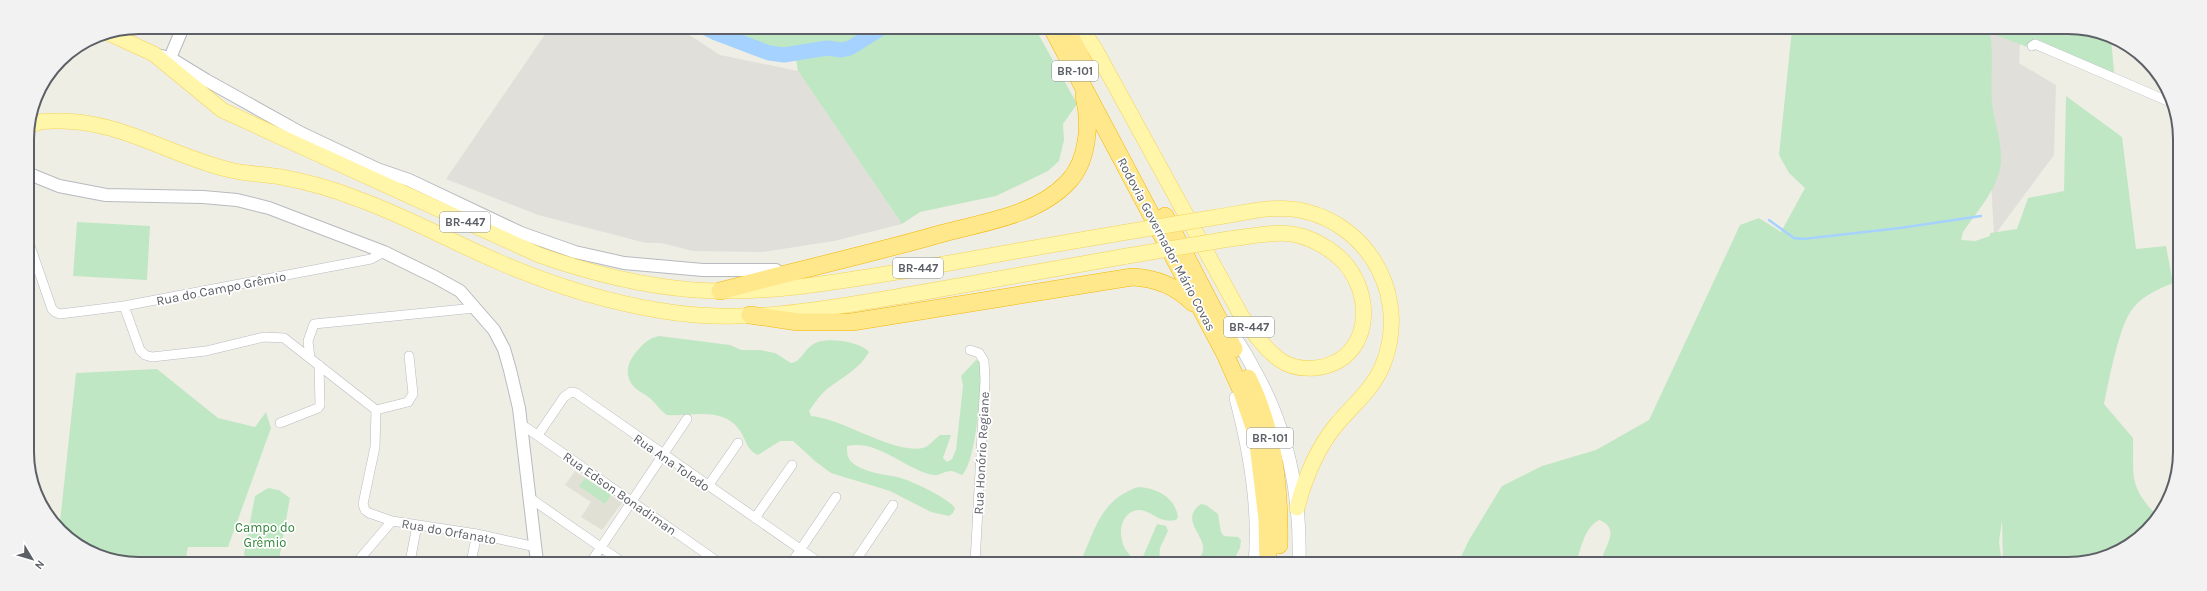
<svg xmlns="http://www.w3.org/2000/svg" width="2207" height="591" font-family="Karla,sans-serif">
<rect width="100%" height="100%" fill="#efeee5"/>
<!-- industrial -->
<path fill="#e0dfd9" d="M550,27L679,28L720,55L798,71L902,224L834,241L763,252L693,251L661,243H646L538,215L446,179Z
M1983,29H2021L2019,63L2056,85L2054,155L1994,236Z"/>
<!-- education -->
<path fill="#e1e0d5" d="M575,471L622,503L602,530L581,517L591,502L565,485Z"/>
<!-- green -->
<path fill="#c0e7c3" d="M707,28H1035L1077,104L1063,124L1064,140L1059,161L1048,171L996,196L920,212L902,224L798,71L795,54L769,53Z
M1792,29H2090L2111,40L2115,80L1990,33C1994,56 1990,79 1992,103C1994,121 2001,139 2001,157C2002,185 1977,211 1963,232L1961,240L1975,241L1990,236V233L2017,229L2028,198L2064,191L2066,96L2122,137L2136,249L2166,246L2173,283C2159,289 2144,295 2134,307C2119,323 2109,381 2104,404L2133,438C2134,478 2128,485 2158,517C2153,523 2148,530 2142,536C2106,570 2049,564 2003,564L2002,520L1999,542L2002,564L1601,563C1602,549 1623,529 1599,520C1584,528 1581,549 1576,563H1458L1469,540L1502,486L1542,466L1596,450L1649,420L1740,225L1759,218L1781,232L1805,188L1789,173L1779,155Z
M77,222L150,226L147,280L73,276Z
M659,336L730,345L741,350H760L775,353L791,363C802,361 803,351 812,345C824,336 859,341 869,352C860,369 841,378 827,389C820,395 814,404 809,411L811,416C844,419 893,454 923,448C930,446 934,439 940,435H951L943,458L947,462L952,459L956,450L963,386L961,376L976,360L982,362C981,383 977,462 962,475C959,474 954,471 951,471C944,471 940,476 933,475C904,469 878,439 847,446C847,451 847,455 849,459C859,473 886,474 901,478C914,482 948,498 955,508L953,513L949,516L931,512L890,491L831,473L816,462L793,441H780L758,455C746,450 746,438 738,428C720,406 690,417 667,415C660,410 657,405 652,400C647,395 639,392 634,387C623,375 628,361 637,351C644,343 649,338 659,336Z
M157,369L218,418L255,427L266,412L271,428L228,547H188L185,562H117L59,531L76,373Z
M585,478L611,495L605,504L579,486Z
M1138,487C1157,488 1175,497 1178,517L1176,520C1157,524 1151,509 1138,510C1114,513 1117,552 1137,560L1142,559L1157,524L1166,526L1168,531L1160,548L1159,563H1080C1095,530 1100,500 1138,487Z
M268,488L279,490L290,498L279,560L277,562H249L244,554L255,496Z
M1201,504L1206,505L1218,514L1221,532L1224,536L1238,537L1241,540L1240,548L1232,563H1195C1198,559 1203,555 1203,550C1205,535 1179,519 1201,504Z"/>
<g fill="none" stroke-linecap="round" stroke-linejoin="round">
<!-- stream -->
<path stroke="#a5d2ff" stroke-width="2.5" d="M1769,220L1794,238L1803,239L1900,228L1981,216"/>
<!-- river -->
<path stroke="#a5d2ff" stroke-width="15" d="M706,28L716,33L769,53L784,55L827,48L841,50L850,48L882,28"/>
<defs>
<path id="minor" d="M2032,46L2035,44L2170,102
M28,240L52,309L55,312L60,314L124,306L371,259L384,252
M2178,250V135
M124,306L140,350L145,355L152,357L206,351L264,337L284,338L376,410L375,447L363,504L365,510L369,513L392,521L477,534L536,547
M970,350L979,353L984,361L985,380L975,563
M310,358L308,341L314,324L475,308
M376,410L408,402L413,394L409,356
M280,423L318,408L320,405L319,365
M521,424L718,562
M538,435L564,397L571,392L576,393L820,563
M708,486L738,443
M530,498L622,562
M755,518L792,465
M357,562L392,521
M410,562L417,525
M471,562L477,534
M591,562L687,419
M792,562L836,497
M854,563L893,505"/>
<path id="tertiary" d="M157,55L170,58L206,80L301,133L377,169L409,180L521,233L575,252L624,263L703,270H776
M170,58L183,27
M27,173L59,186L106,195L203,197L237,200L269,208L384,252L435,277L460,291L494,330L504,349L510,370L519,408L537,562"/>
<path id="secondary" d="M1232,335C1241,344 1246,355 1252,366C1287,426 1301,494 1299,563
M1236,398C1250,451 1260,509 1255,563"/>
<path id="primary" d="M1081,28L1095,49L1242,317C1253,332 1265,349 1280,360C1290,367 1303,369 1315,368C1373,362 1376,292 1340,258C1326,246 1310,237 1292,234C1271,231 1249,237 1229,239
M108,33L154,54L222,110L539,255C590,273 641,286 695,290C769,295 843,281 916,269C982,257 1049,245 1115,234
M28,127C36,121 46,121 55,121C119,119 170,156 230,170C247,174 264,174 281,177C308,182 333,189 358,199C406,216 452,242 499,262C552,285 607,302 663,311C746,325 831,308 913,294C984,281 1056,269 1127,256
M1217,217C1245,213 1275,204 1304,211C1373,227 1410,302 1382,367C1372,390 1353,405 1337,424C1317,448 1305,477 1297,508"/>
<path id="motorway" d="M1052,28L1225,354L1242,392L1257,436L1267,519L1268,563
M1066,28L1086,67
M1165,216L1234,349
M720,291C793,271 867,255 940,234C983,222 1036,216 1068,182C1088,161 1091,124 1084,96
M750,315L798,322H852L1132,277C1156,278 1176,286 1193,303
M1248,378C1274,431 1280,487 1279,545"/>
</defs>
<!-- minor casing -->
<use href="#minor" stroke="#b7babf" stroke-width="10"/>
<!-- tertiary casing -->
<use href="#tertiary" stroke="#b7babf" stroke-width="14"/>
<!-- secondary casing -->
<use href="#secondary" stroke="#b8bbc1" stroke-width="14"/>
<!-- primary casing -->
<use href="#primary" stroke="#f5d258" stroke-width="16"/>
<!-- motorway casing -->
<use href="#motorway" stroke="#f4b600" stroke-width="18"/>
<!-- minor -->
<use href="#minor" stroke="#fff" stroke-width="9"/>
<!-- tertiary -->
<use href="#tertiary" stroke="#fff" stroke-width="12"/>
<!-- secondary -->
<use href="#secondary" stroke="#fff" stroke-width="13"/>
<!-- primary -->
<use href="#primary" stroke="#fff6aa" stroke-width="15"/>
<!-- motorway -->
<use href="#motorway" stroke="#ffe88c" stroke-width="17"/>
<defs>
<path id="primary-bridge" d="M1115,234L1217,217
M1127,256L1229,239"/>
</defs>
<!-- primary-bridge casing -->
<use href="#primary-bridge" stroke="#f5d258" stroke-width="16" stroke-linecap="butt"/>
<!-- primary-bridge -->
<use href="#primary-bridge" stroke="#fff6aa" stroke-width="15"/>
</g>
<g text-anchor="middle" stroke-width="3.5" stroke-linejoin="round" paint-order="stroke">
<!-- shield labels -->
<g fill="#fff" stroke="#8d9094" stroke-width="1">
<rect x="1052" y="61" width="46" height="20" rx="3"/>
<rect x="440" y="212" width="50" height="20" rx="3"/>
<rect x="893" y="258" width="50" height="20" rx="3"/>
<rect x="1224" y="317" width="50" height="20" rx="3"/>
<rect x="1247" y="428" width="46" height="20" rx="3"/>
</g>
<g font-size="12" font-weight="bold" fill="#5c6066">
<text x="1075" y="75">BR-101</text>
<text x="465" y="226">BR-447</text>
<text x="918" y="272">BR-447</text>
<text x="1249" y="331">BR-447</text>
<text x="1270" y="442">BR-101</text>
</g>
<!-- street labels -->
<g font-size="13" fill="#5c6066" stroke="#fff">
<text transform="translate(1167 244) rotate(62)" y="5">Rodovia Governador Mário Covas</text>
<text transform="translate(221 288) rotate(-11)" y="5">Rua do Campo Grêmio</text>
<text transform="translate(981 453) rotate(-87)" y="5">Rua Honório Regiane</text>
<text transform="translate(672 462) rotate(35)" y="5">Rua Ana Toledo</text>
<text transform="translate(620 493) rotate(35)" y="5">Rua Edson Bonadiman</text>
<text transform="translate(449 531) rotate(10)" y="5">Rua do Orfanato</text>
</g>
<!-- park labels -->
<g font-size="13" fill="#33863c" stroke="#fff">
<text x="265" y="532">Campo do<tspan x="265" dy="15">Grêmio</tspan></text>
</g>
</g>
<!-- crop -->
<path d="M0 0H2207V591H0ZM139 34H2068A105 105 0 0 1 2173 139V452A105 105 0 0 1 2068 557H139A105 105 0 0 1 34 452V139A105 105 0 0 1 139 34Z" fill="#f2f2f3" fill-rule="evenodd"/>
<path fill="none" stroke="#5c6066" stroke-width="2" d="M139 34H2068A105 105 0 0 1 2173 139V452A105 105 0 0 1 2068 557H139A105 105 0 0 1 34 452V139A105 105 0 0 1 139 34Z"/>
<!-- north arrow -->
<g transform="translate(32 559) rotate(128)" stroke="#ffffff" stroke-width="3" paint-order="stroke">
<path d="M0-3L7 15L0 10L-7 15Z" fill="#5c6066"/>
<text y="-6" font-size="11" font-weight="bold" text-anchor="middle" fill="#5c6066">N</text>
</g>
</svg>
